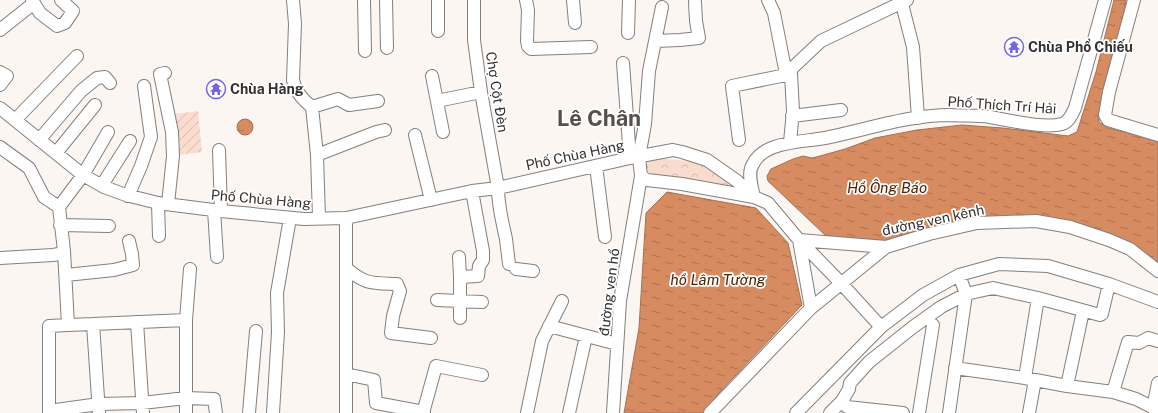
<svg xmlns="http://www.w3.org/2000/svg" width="1158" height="413" font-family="'Public Sans',sans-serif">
<defs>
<pattern id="park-crowns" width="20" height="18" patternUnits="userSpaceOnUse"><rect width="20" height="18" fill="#f9dccd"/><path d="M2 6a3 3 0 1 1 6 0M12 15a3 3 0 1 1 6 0" fill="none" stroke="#d6bdb0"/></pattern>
<pattern id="garden-furrows" width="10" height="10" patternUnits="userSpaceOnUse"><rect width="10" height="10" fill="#f9dccd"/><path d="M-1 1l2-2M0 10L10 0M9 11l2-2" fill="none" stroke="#d6bdb0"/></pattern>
<pattern id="water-ripples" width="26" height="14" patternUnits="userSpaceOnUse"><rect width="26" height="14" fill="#d68b61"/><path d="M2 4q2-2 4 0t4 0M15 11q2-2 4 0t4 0" fill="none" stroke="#ae7250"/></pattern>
</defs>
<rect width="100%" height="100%" fill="#fcf6f3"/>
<!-- park -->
<path fill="url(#park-crowns)" d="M656,158L698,162L713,170L734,186L730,191L698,180L654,177L647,170V162Z"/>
<!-- garden -->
<path fill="url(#garden-furrows)" d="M198,111L202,152L179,155L175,114Z"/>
<!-- water -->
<path fill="url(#water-ripples)" stroke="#a57052" d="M1114,0H1126C1124,12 1122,25 1118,37C1111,65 1099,92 1099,122L1108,128L1158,140V264L1079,224L1056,218L1026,217L887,241L826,236L768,181L767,176L771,169L793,159L803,156L812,158L820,156L845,149L875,138L917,130L962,125L1003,128L1068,136L1077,132L1096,72Z
M237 127a8 8 0 1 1 16 0a8 8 0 1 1-16 0Z
M667,192L756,208L788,243L802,305L719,393L704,413H624L639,328L646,213Z"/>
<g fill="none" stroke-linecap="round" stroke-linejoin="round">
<defs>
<path id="minor" d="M32,0L40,13L57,26L65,23L73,11L61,0
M293,0L295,24L293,80C295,91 303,100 312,107L317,155L319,218
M364,0L365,51
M386,0L387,48
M474,0V40L481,92L498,188C498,207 502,220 506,239C507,247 508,256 509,264
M526,0L528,10L527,41L528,46L531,49L591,47
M573,0L575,23
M768,0L774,13L786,74
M901,0L913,47L918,118
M1134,0L1109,92L1105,115L1108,120L1158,135
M662,7L649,71L645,124L639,157L641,176L647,180L682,184L754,197L768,203L799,240L840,282L881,327
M0,30L34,3
M438,31V0
M628,33L629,0
M655,41L680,40L699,38L696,21L695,2
M623,63L630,158
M0,72L7,76L0,85
M165,73L160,74L172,132L173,156L168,204
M786,74L821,41L907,0
M432,76L443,132
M437,101L481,92
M312,107L338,99L349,105L378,101
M0,108L83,175L104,187L126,195L158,203L221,211L304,219L346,218L472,191L498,188L630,158L673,150L682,152L707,160L737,181L754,197
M792,116L841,110
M15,120L77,56
M415,135L431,200
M39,140L81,91L97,78L105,77L110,83
M739,140L732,86L791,74L793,111L790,142
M0,147L29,168L44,197L59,207
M219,150L221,211
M56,153L95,105
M317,155L376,132L385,130
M596,166L605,237
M102,185L130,141
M128,196L141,166L151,137L144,86
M754,197C752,187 747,173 753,164C757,156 766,150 774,147C791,141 808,141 825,138C866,130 907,115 950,115C963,116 977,115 990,117C1009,120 1044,129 1062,124C1069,122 1072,114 1075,108L1105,0
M158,203L159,236
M214,210L217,257
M346,218V413
M60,225L109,226
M64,251L68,325L93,324
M459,257L460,277
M0,258L53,255L59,254L64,251L59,207L83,175L108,132
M346,268C366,285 372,283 397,284L400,291L393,316L391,333L431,338
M516,269L533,271
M66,275L114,270L133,265L132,254L129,241
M437,300L482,302
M811,308L886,247
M460,318V277L478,276L479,266L483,260V251L472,191
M186,320L190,269
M137,322L143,413
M549,326L617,344
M955,368L1025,378L1067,386L1113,392L1136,399L1158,410
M346,374L374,380L376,403L424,412
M1025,378L1038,298
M1067,386L1083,311
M1113,392L1128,342L1139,343L1148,338L1158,341
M842,401L847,407L903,413
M1153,408L1158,383
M49,411L99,404L142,403L186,398V413
M49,413V326L68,325
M99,413L93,324L186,320V398L214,399L216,413
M249,413L256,331
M273,413L278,332L277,293L290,218
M423,413L436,366L482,375
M527,413L542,341L562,301
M569,413L586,336
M613,413L620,301L641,176
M710,413L811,308L799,240L886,247L929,234L977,223L1036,221L1070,227L1109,240L1130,249L1158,271
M796,413L881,327L923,295L959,275L999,264L1048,266L1109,284L1158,302
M830,413L842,401L849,389L850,383L869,362L913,327L941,307L966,294L993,288L1038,298L1100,315L1102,314L1109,284
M919,413L933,325
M949,413L966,294L959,275
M1029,413L1035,380"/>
</defs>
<!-- minor casing -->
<use href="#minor" stroke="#857f7c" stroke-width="14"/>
<!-- minor -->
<use href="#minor" stroke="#fff" stroke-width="12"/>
</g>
<!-- icons -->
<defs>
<symbol id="temple-ring" viewBox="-11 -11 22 22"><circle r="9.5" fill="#fff" stroke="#7566e0" stroke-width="1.5"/><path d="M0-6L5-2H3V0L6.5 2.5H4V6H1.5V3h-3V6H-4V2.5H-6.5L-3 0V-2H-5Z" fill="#7566e0"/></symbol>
</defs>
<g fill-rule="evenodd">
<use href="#temple-ring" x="1003" y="36" width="22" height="22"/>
<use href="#temple-ring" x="205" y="78" width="22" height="22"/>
</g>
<g text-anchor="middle" stroke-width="3.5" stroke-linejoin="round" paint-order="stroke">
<!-- poi labels -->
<g font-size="14" font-weight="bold" fill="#333130" stroke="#fff" text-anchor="start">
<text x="1028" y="52">Chùa Phổ Chiếu</text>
<text x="230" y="94">Chùa Hàng</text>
</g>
<!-- street labels -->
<g font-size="14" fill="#333130" stroke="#fff">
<text transform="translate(497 92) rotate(81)" y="5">Chợ Cột Đèn</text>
<text transform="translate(1002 105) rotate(4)" y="5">Phố Thích Trí Hải</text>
<text transform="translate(575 155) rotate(-12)" y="5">Phố Chùa Hàng</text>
<text transform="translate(261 199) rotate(5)" y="5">Phố Chùa Hàng</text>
<text transform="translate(933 220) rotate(-12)" y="5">đường ven kênh</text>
<text transform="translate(609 292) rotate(-83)" y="5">đường ven hồ</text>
</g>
<!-- water labels -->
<g font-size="15" font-style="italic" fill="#512100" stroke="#fff">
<text x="887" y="193">Hồ Ông Báo</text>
<text x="718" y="285">hồ Lâm Tường</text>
</g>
<!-- town labels -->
<g font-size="22" font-weight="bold" fill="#55504d" stroke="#fff">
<text x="599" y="126">Lê Chân</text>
</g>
</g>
</svg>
